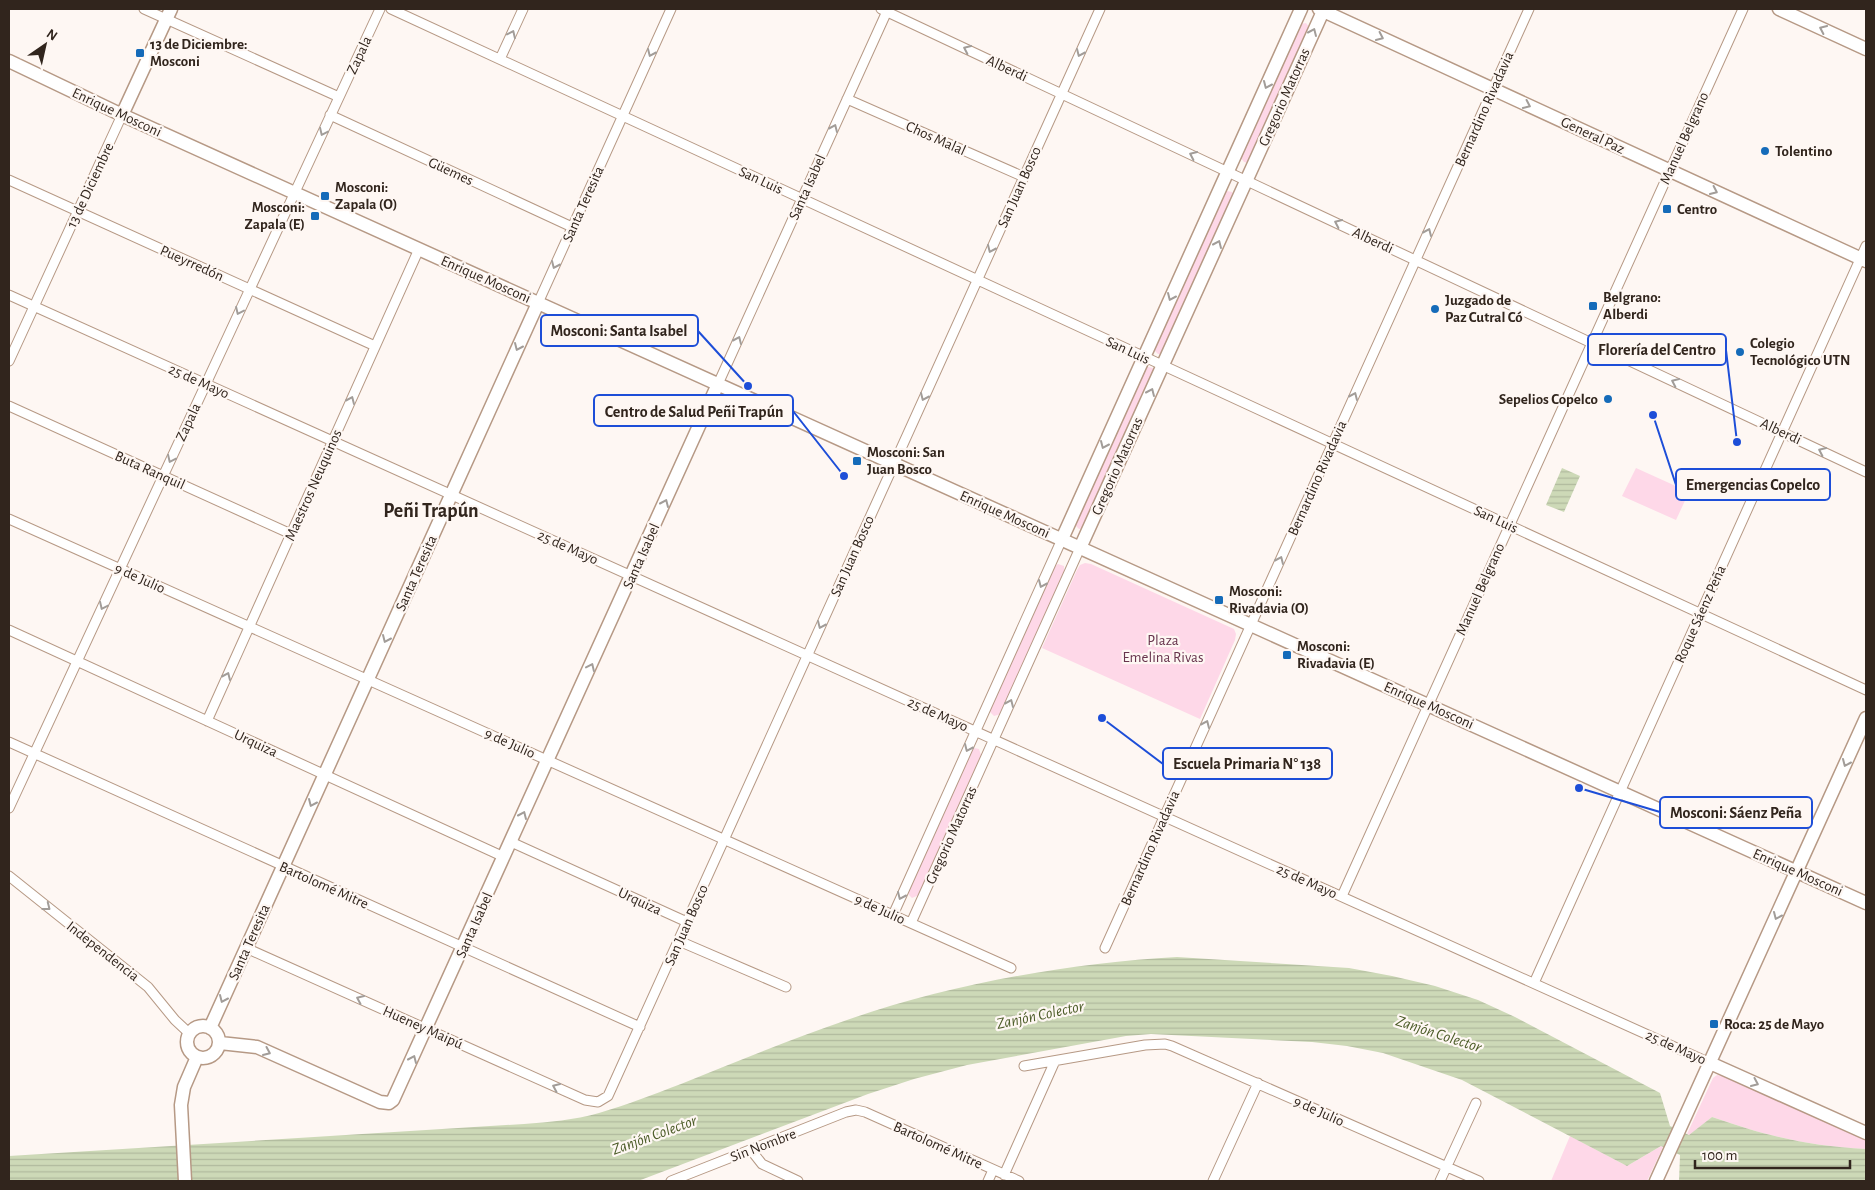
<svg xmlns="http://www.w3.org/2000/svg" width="1875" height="1190" font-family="'Alegreya Sans',sans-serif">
<defs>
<pattern id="water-rules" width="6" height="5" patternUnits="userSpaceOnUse" patternTransform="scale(1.25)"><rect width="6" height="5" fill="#cdd9b7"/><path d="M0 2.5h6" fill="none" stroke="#b0ba9d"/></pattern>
</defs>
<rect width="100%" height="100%" fill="#fef7f3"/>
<!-- park -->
<path fill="#fed8e8" d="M1306,23L1309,27L1248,163L1244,162L1241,158L1301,24Z
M1227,191L1232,192L1234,197L1162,354H1158L1154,350L1224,193Z
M1148,367L1153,368L1154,371L1083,528L1079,529L1075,525L1145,368Z
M1636,468L1689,492L1676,520L1622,496Z
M1085,563L1091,564L1234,629L1236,634L1235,640L1200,719L1042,648L1077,570L1080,565Z
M1058,564L1064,566V572L1001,714L994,716L990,712L991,708L1054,567Z
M974,748L979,749L981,755L919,895L912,898L909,895L908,891L971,750Z
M1717,1075L1723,1076L1866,1140V1149C1807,1146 1767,1136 1712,1117L1690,1135L1687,1134L1713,1078Z
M1570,1136L1627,1166L1661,1146L1663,1147L1647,1181H1551Z"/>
<!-- water -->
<path fill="url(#water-rules)" d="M1562,468L1580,476L1564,512L1546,505Z
M1177,957L1349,968L1392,976L1435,986L1478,1000L1515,1017L1660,1093L1670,1126L1689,1135L1712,1117C1767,1136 1807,1146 1866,1149V1181H1679L1680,1155L1661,1146L1627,1166L1462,1080L1383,1053L1347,1046L1312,1042L1151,1034L1126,1036L967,1065L914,1079L868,1094L638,1181H9V1156L524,1124C549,1122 574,1120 599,1113C627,1105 654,1094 681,1084C736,1062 791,1039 847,1020C949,984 1070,963 1177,957Z"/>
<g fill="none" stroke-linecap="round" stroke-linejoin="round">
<defs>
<path id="street" d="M144,9L339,97
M391,9L1866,690
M881,9L1866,472
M500,59L523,9
M847,99L1024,177
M330,115L572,227
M9,180L375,346
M9,295L1710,1063
M538,303L671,9
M9,361L122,115
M718,384L888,9
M9,406L291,534
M9,519L1011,968
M9,630L504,857
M207,721L419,249
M9,742L640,1027
M9,808L380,9
M511,842L687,922
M9,876L148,987L175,1020L190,1034
M1342,896L1743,9
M893,915L1062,539
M911,923L1080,548
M679,941L786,987
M246,948L585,1100L598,1102L608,1096L1100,9
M1105,948L1529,9
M1534,983L1866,246
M1024,1066L1145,1045L1165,1044L1172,1046L1479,1181
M751,1150L762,1164L798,1181
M1004,1175L1055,1061
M671,1181L846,1112L856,1110L865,1112L1019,1181
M988,1181L993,1170
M1213,1181L1258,1083
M1440,1181L1476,1103"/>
<path id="secondary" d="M1319,9L1866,261
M1779,9L1866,49
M9,61L122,115L1866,903
M122,115L171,9
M1062,539L1301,9
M1080,548L1324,9
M187 1042a16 16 0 1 1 32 0a16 16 0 1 1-32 0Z
M210,1028L538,303
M220,1043L257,1047L380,1102L389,1103L393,1100L718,384
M1710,1063L1866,1133
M185,1181L181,1105L184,1087L197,1057
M1656,1181L1866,718"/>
</defs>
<!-- street casing -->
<use href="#street" stroke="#b69985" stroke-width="11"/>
<!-- secondary casing -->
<use href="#secondary" stroke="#b69985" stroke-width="15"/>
<!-- street -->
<use href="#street" stroke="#fff" stroke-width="9"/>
<!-- secondary -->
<use href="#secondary" stroke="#fff" stroke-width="12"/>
</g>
<!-- one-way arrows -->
<defs><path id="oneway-chevron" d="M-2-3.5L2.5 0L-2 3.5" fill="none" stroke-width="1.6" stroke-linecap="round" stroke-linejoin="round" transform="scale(1.25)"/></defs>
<g stroke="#a29d99">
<use href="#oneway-chevron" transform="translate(1823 29) rotate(-155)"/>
<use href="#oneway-chevron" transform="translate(1313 32) rotate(-66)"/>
<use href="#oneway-chevron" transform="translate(512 34) rotate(-65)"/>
<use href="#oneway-chevron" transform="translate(1380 37) rotate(25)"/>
<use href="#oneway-chevron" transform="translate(967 49) rotate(-155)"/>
<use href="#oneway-chevron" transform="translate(651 53) rotate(114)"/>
<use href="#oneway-chevron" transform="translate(1080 53) rotate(114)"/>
<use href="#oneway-chevron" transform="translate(1267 85) rotate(114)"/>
<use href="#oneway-chevron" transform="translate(1527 105) rotate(25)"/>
<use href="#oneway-chevron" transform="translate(834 128) rotate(-66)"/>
<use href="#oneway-chevron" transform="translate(323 132) rotate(115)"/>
<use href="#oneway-chevron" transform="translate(1193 155) rotate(-155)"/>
<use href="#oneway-chevron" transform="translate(1714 191) rotate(25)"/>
<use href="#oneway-chevron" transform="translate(1338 223) rotate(-155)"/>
<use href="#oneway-chevron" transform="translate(1428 232) rotate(-66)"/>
<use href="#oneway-chevron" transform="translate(1218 244) rotate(-66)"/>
<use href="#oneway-chevron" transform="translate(991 249) rotate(114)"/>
<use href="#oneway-chevron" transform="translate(555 265) rotate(114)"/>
<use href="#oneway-chevron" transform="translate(1171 297) rotate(114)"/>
<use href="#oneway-chevron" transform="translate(239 311) rotate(115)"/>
<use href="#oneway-chevron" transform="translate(738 340) rotate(-66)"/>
<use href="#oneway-chevron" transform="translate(518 347) rotate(114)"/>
<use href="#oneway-chevron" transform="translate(1675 382) rotate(-155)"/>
<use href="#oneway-chevron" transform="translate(1151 392) rotate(-66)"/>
<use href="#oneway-chevron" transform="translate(1354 396) rotate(-66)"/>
<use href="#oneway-chevron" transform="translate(924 397) rotate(114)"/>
<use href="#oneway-chevron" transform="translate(351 400) rotate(-66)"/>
<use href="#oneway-chevron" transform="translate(1104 445) rotate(114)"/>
<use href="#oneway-chevron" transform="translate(1822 451) rotate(-155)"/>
<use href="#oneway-chevron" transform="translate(171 459) rotate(115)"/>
<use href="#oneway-chevron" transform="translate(665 503) rotate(-66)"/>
<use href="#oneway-chevron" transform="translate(1280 560) rotate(-66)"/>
<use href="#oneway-chevron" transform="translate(1042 584) rotate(114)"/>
<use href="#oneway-chevron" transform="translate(103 606) rotate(115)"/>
<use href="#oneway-chevron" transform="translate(821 625) rotate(114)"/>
<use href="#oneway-chevron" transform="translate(386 639) rotate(114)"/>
<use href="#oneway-chevron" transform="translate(591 667) rotate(-65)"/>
<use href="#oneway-chevron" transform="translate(227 676) rotate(-66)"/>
<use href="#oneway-chevron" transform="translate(1010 703) rotate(-66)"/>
<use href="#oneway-chevron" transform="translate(1206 724) rotate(-66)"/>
<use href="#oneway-chevron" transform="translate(968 748) rotate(114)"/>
<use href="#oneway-chevron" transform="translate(1846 763) rotate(114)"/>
<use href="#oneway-chevron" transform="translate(312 803) rotate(114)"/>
<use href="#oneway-chevron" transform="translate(523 815) rotate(-66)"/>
<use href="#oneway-chevron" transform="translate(901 896) rotate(114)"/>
<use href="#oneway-chevron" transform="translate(47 907) rotate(38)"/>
<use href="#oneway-chevron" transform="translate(1777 916) rotate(114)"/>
<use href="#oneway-chevron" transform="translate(223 999) rotate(114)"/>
<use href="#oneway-chevron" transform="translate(360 999) rotate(-156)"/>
<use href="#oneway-chevron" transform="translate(267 1052) rotate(24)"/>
<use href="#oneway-chevron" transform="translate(413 1059) rotate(-66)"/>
<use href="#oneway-chevron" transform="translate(1755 1083) rotate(24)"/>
<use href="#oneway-chevron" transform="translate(556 1087) rotate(-156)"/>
</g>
<!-- markers -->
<g fill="#156bb9" stroke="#fef7f3" stroke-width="2">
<rect x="135" y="48" width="10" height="10" rx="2.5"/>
<circle cx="1765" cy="151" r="5"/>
<rect x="320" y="191" width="10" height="10" rx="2.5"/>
<rect x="1662" y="204" width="10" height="10" rx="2.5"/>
<rect x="310" y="211" width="10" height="10" rx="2.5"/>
<rect x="1588" y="301" width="10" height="10" rx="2.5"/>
<circle cx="1435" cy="309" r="5"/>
<circle cx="1740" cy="352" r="5"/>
<circle cx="1608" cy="399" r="5"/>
<rect x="852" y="456" width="10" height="10" rx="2.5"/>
<rect x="1214" y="595" width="10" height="10" rx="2.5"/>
<rect x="1282" y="650" width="10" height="10" rx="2.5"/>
<rect x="1709" y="1019" width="10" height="10" rx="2.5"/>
</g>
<g text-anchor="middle" stroke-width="4.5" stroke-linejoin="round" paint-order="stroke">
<!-- poi labels -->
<g font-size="15" font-weight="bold" fill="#31251d" stroke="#fef7f3" text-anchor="start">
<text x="150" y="49">13 de Diciembre:<tspan x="150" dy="17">Mosconi</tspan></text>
<text x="1775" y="156">Tolentino</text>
<text x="335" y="192">Mosconi:<tspan x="335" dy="17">Zapala (O)</tspan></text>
<text x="305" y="212" text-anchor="end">Mosconi:<tspan x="305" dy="17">Zapala (E)</tspan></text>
<text x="1677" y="214">Centro</text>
<text x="1603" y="302">Belgrano:<tspan x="1603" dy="17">Alberdi</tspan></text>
<text x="1445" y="305">Juzgado de<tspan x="1445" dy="17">Paz Cutral Có</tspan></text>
<text x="1750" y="348">Colegio<tspan x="1750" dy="17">Tecnológico UTN</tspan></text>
<text x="1598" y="404" text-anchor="end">Sepelios Copelco</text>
<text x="867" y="457">Mosconi: San<tspan x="867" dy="17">Juan Bosco</tspan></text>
<text x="1229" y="596">Mosconi:<tspan x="1229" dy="17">Rivadavia (O)</tspan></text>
<text x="1297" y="651">Mosconi:<tspan x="1297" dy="17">Rivadavia (E)</tspan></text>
<text x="1724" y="1029">Roca: 25 de Mayo</text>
</g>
<!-- street labels -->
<g font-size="15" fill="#31251d" stroke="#fef7f3">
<text transform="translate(359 55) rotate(-65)" y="5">Zapala</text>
<text transform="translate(1007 68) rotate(25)" y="5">Alberdi</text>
<text transform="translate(1284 97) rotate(-66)" y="5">Gregorio Matorras</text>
<text transform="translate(1484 109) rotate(-66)" y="5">Bernardino Rivadavia</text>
<text transform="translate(117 112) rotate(25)" y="5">Enrique Mosconi</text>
<text transform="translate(1593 135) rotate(25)" y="5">General Paz</text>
<text transform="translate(936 138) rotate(24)" y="5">Chos Malal</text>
<text transform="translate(1684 138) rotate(-66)" y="5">Manuel Belgrano</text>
<text transform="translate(451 171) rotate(25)" y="5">Güemes</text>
<text transform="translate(761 180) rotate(25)" y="5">San Luis</text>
<text transform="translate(90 185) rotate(-65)" y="5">13 de Diciembre</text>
<text transform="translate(807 187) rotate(-66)" y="5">Santa Isabel</text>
<text transform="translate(1019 187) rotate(-66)" y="5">San Juan Bosco</text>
<text transform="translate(583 204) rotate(-66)" y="5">Santa Teresita</text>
<text transform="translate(1373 240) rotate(25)" y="5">Alberdi</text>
<text transform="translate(192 263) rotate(24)" y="5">Pueyrredón</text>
<text transform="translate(486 279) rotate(24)" y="5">Enrique Mosconi</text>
<text transform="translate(1128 350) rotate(25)" y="5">San Luis</text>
<text transform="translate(199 381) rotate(24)" y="5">25 de Mayo</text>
<text transform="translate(188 422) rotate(-65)" y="5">Zapala</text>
<text transform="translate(1781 431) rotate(25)" y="5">Alberdi</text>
<text transform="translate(1117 466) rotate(-66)" y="5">Gregorio Matorras</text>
<text transform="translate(150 470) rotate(24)" y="5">Buta Ranquil</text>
<text transform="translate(1317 478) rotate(-66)" y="5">Bernardino Rivadavia</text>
<text transform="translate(313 485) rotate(-66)" y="5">Maestros Neuquinos</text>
<text transform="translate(1005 514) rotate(24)" y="5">Enrique Mosconi</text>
<text transform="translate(1496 519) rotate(25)" y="5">San Luis</text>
<text transform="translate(568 547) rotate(24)" y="5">25 de Mayo</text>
<text transform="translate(641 556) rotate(-66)" y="5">Santa Isabel</text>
<text transform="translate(852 556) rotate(-66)" y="5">San Juan Bosco</text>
<text transform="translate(416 573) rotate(-66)" y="5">Santa Teresita</text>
<text transform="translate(140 578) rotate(24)" y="5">9 de Julio</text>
<text transform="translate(1480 589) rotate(-66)" y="5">Manuel Belgrano</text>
<text transform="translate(1700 614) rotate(-66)" y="5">Roque Sáenz Peña</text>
<text transform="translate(1429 705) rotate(24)" y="5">Enrique Mosconi</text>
<text transform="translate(938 714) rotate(24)" y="5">25 de Mayo</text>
<text transform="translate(256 743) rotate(25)" y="5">Urquiza</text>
<text transform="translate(510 743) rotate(24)" y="5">9 de Julio</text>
<text transform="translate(951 835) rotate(-66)" y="5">Gregorio Matorras</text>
<text transform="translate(1150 848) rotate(-66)" y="5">Bernardino Rivadavia</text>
<text transform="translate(1798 872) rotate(24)" y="5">Enrique Mosconi</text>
<text transform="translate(1307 881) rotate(24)" y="5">25 de Mayo</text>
<text transform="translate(324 885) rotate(24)" y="5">Bartolomé Mitre</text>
<text transform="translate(640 901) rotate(25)" y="5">Urquiza</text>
<text transform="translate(880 909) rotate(24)" y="5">9 de Julio</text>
<text transform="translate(474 925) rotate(-66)" y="5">Santa Isabel</text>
<text transform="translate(686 925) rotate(-66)" y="5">San Juan Bosco</text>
<text transform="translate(249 942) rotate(-66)" y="5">Santa Teresita</text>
<text transform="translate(103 951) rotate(38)" y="5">Independencia</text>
<text transform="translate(423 1027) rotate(24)" y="5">Hueney Maipú</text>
<text transform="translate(1676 1047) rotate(24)" y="5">25 de Mayo</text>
<text transform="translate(1319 1111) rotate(24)" y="5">9 de Julio</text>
<text transform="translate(763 1145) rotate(-21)" y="5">Sin Nombre</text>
<text transform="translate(938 1145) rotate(24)" y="5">Bartolomé Mitre</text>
</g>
<!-- park labels -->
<g font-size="15" fill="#67344d" stroke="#fef7f3">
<text x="1163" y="645">Plaza<tspan x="1163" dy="17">Emelina Rivas</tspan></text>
</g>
<!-- water labels -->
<g font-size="16" font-style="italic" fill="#4c5c28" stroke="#fef7f3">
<text transform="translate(1040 1014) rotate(-12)" y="6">Zanjón Colector</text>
<text transform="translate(1439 1033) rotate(18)" y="6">Zanjón Colector</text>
<text transform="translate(654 1134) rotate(-20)" y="6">Zanjón Colector</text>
</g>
<!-- district labels -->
<g font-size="20" font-weight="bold" fill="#31251d" stroke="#fef7f3">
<text x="431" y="517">Peñi Trapún</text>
</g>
</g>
<!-- callouts -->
<path fill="none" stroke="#1d4ed8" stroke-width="2" d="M748 386L698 331M1737 442L1726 350M844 476L793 411M1653 415L1676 485M1102 718L1163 764M1579 788L1660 812"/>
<g fill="#1d4ed8" stroke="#fef7f3" stroke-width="2">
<circle cx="748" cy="386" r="5"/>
<circle cx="1737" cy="442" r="5"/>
<circle cx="844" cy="476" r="5"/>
<circle cx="1653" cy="415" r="5"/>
<circle cx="1102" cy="718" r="5"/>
<circle cx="1579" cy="788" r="5"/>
</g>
<g fill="#fef7f3" stroke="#1d4ed8" stroke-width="2">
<rect x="541" y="315" width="157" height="31" rx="5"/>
<rect x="1588" y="334" width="138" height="31" rx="5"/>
<rect x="594" y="395" width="199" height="31" rx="5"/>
<rect x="1676" y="469" width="154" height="31" rx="5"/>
<rect x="1163" y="748" width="169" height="31" rx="5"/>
<rect x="1660" y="797" width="152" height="31" rx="5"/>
</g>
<g font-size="16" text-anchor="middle" font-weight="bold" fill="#31251d">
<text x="619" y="336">Mosconi: Santa Isabel</text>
<text x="1657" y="355">Florería del Centro</text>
<text x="694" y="417">Centro de Salud Peñi Trapún</text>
<text x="1753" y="490">Emergencias Copelco</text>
<text x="1247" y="769">Escuela Primaria N° 138</text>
<text x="1736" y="818">Mosconi: Sáenz Peña</text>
</g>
<!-- border -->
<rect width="1875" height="1190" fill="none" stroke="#31251d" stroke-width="20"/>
<!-- north arrow -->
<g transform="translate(45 45) rotate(34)" stroke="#fef7f3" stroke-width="4" paint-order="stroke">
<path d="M0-4L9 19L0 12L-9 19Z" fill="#31251d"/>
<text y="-8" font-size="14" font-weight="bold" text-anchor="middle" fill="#31251d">N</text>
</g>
<!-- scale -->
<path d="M1695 1160v8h155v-8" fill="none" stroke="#31251d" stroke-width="2.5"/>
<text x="1702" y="1160" font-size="15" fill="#31251d" stroke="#fef7f3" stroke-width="4" paint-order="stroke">100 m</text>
</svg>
